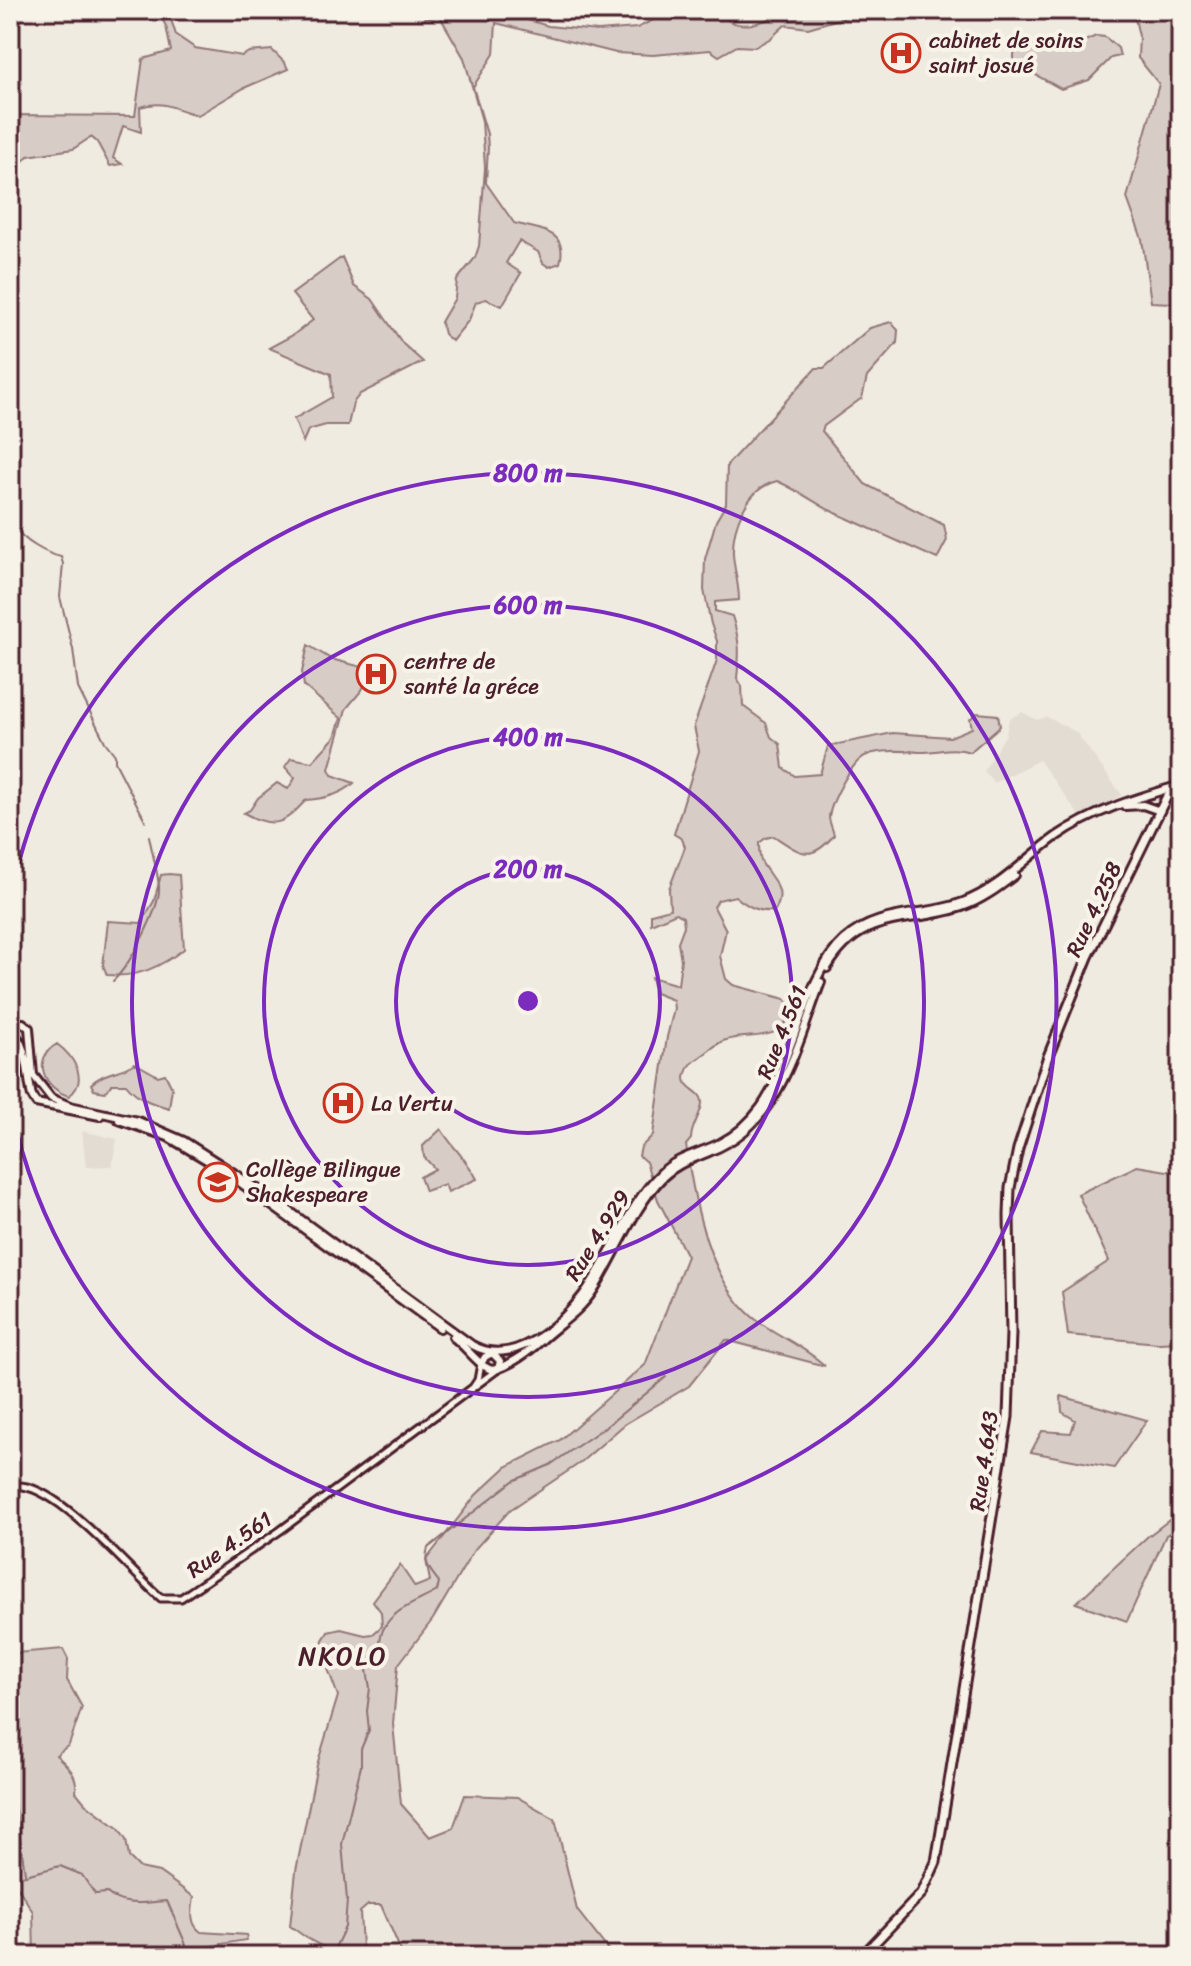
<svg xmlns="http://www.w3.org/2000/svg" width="1191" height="1966" font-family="Sriracha,sans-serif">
<rect width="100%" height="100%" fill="#f0ebe0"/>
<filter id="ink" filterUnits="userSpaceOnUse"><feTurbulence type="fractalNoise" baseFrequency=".0125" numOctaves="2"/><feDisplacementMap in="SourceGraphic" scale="16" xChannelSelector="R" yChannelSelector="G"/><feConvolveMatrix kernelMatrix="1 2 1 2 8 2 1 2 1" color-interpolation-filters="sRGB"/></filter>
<g filter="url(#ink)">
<!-- built -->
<path fill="#e3dcd2" d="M1022,712L1037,720L1047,717L1076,732L1122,795L1080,817L1039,760L994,783L984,771L1006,734L1009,719Z
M82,1131L117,1139L112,1166L86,1167Z"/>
<!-- green -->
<path fill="#d8cdc6" stroke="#917678" stroke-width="2" d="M157,10H168L176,35L195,48L242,56L249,52L272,50L285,63L288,69L244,88L198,115C175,110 165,99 140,107L141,132L123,126L113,158L122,164L110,166L97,142L91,137L73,149L28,156L10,175V115L135,116L143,59L171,51L166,26Z
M423,10H495L548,26L598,31L637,28L673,10L725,14L727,20C751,34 777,12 800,10C823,8 847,10 870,10L808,28L785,25L771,38L755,47L737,46L719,56L710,50L653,55L616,53L496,23L494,54L473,87L487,134L488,148L486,183L514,223C538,230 569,229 560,263L549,267L543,263L538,252L519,241L506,263L521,273L502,306L486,299L476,302L469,320L452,341L444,334L441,322L455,298L457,280L475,258L479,246L485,168L482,121L464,58L439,15L425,19Z
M1133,10H1181V274L1176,285L1181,289V316L1172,303L1151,302L1142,239L1127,198L1159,84L1138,58L1139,36Z
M1096,36L1105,37L1118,48L1120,56L1111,58L1089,80L1061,89L1014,63V54L1027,42L1063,51Z
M342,257L354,286L372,299L403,344L423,362L360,394L353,403L348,425H326L308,430L303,442L294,419L332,397L331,374L269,348L293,335L313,320L292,294Z
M891,322L898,330L897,343L867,377L862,398L824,426L822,431L865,484L944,525L947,540L937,559L827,509C810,499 795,489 777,481C747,488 732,526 733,554C734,570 739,584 739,600L715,602V611L732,616C740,641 740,652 737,678L742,686L743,706L766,723L771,737L780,744L783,768L795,776L820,774L828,746L893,733L950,737L972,728L970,719L977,713L998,715L1000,726L970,752C953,746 938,752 921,752C906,751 880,749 867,755C852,760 831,802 829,817C829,822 833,830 834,835C811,863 801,854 774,836L766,838L759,843C759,850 759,857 762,863C773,882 787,889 775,911C759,913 747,906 735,896L718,900L714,907L726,930L720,956L726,979L733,985L785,999L790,1005C788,1046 752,1031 723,1041C716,1044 709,1051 703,1055C696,1060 688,1065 686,1073C680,1090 703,1089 702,1103C701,1116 691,1125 691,1139L686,1145C694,1202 709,1286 759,1322C782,1338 805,1347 825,1366L726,1340L689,1386L625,1424L580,1463L510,1510L474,1550L433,1619L398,1665L393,1724L401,1804L430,1837L453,1828L465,1795L517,1797L555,1819L577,1910L613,1956H403L381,1905H368L360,1912L362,1948L365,1956H331V1951L308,1939L290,1926L296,1871L317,1765L338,1696L321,1650L323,1640L328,1632L341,1629L365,1635L373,1634L382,1626L381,1612L373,1601L400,1565L415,1587L430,1581L426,1560L476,1495L506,1467L560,1440L645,1365L687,1256L658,1200L646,1162L639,1156L641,1147L653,1135L667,1037L674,1009L673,1000L655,993L651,977L678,985L681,960L678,942L684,926L683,917L676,913L651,924V914L670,909L669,889L685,847L682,839L674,834L699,751L694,726L717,660V641L711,624L704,590L705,559L716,521L726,504L727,465L816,368H824L870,328Z
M308,645L331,659L362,667L368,678L362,690L346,709L329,769L332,775L354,783C341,795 323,799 306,800C284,824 275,830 244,813L250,810L258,798L277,783L288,789L295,778L285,767L291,758L312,762L335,737L341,718L304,686L302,672Z
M169,874L179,875L184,949C160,967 138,978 107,975L103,965L108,921L141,923L154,901L161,875Z
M57,1044C73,1056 90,1080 69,1096C44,1089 31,1059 57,1044Z
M135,1063L158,1076L165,1074L172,1088L169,1108C151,1103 138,1099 126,1084H112L105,1092L94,1090L91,1084C105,1071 120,1073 135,1063Z
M441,1129C452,1147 467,1160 477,1179L448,1192L445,1184L425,1191L420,1177L435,1169L424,1157L423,1146Z
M1137,1166L1173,1172L1181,1169V1342L1159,1343L1068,1335L1062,1292L1109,1261L1078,1194Z
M1061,1396L1147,1420L1114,1468L1031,1452L1042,1431L1071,1433L1075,1420L1062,1412Z
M1181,1511V1527L1166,1535L1127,1621L1076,1603L1147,1537Z
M10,1645L16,1653L63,1649L68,1659L67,1680L82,1707L69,1745L56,1755C68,1766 78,1775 76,1792L85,1803L119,1829L126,1840L129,1857L140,1868L159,1872L194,1897C192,1910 189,1924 201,1932L247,1935L246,1940L198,1948L199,1956H107L97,1951L88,1952V1956H34L33,1912L17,1886H10Z"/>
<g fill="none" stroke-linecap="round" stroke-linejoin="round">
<!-- stream -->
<path stroke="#8b6f72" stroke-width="2" d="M10,525L16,528C23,541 47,554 61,557L63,564L60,597L73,649L78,688L105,742L115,755V762L146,822
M10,855H21V860
M113,981C130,965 161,908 159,886C157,869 152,852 149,836
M10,1784C16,1814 21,1843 25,1873
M10,1879L60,1866L82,1875L95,1894L107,1893C124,1908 146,1902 167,1901L191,1956
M331,1956L345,1927L347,1900L342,1844L361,1766V1749L369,1730L367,1711L370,1688L367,1670L372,1658L378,1654C381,1645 379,1636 384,1628C394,1608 419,1602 437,1591L439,1582C430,1570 423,1564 428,1548L513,1481L550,1465L608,1425L666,1377"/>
<defs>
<path id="secondary" d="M472,1389L478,1380L481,1364
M10,1487C50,1474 130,1572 161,1598H181L281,1530L498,1369"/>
<path id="primary" d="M1125,806L1143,805L1160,811
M827,968C863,908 907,926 962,907C982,900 998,888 1015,875
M10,1023H23L29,1028L33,1075L51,1098L70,1106L138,1121L184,1141L265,1193L472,1345C513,1368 558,1327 583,1295C612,1257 626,1207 661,1173C677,1157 700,1153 720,1143C736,1135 750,1122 761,1107C794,1060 805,975 844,940C878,909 923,917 963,902C999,889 1026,858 1057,836C1092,812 1133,799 1174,787
M10,1031C28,1040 27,1078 32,1096L36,1103L100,1116
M119,1120L168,1137L220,1168L440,1328
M453,1337C466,1346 480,1368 493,1370C512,1365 530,1351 544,1338C561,1323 581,1310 593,1291C617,1254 632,1209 663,1177C677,1163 694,1159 711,1151C736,1141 756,1123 771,1101C794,1066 806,1021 821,982
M481,1364L485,1357L492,1353L500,1361L498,1369"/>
<path id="highway" d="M862,1956L922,1893L936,1862L1008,1417L1011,1333L1009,1215L1010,1188L1018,1149L1047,1059L1088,957L1166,798L1181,780"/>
</defs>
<!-- secondary casing -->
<use href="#secondary" stroke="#4a1f2b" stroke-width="11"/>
<!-- primary casing -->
<use href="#primary" stroke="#4a1f2b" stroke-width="12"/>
<!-- highway casing -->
<use href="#highway" stroke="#4a1f2b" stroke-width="13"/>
<!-- secondary -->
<use href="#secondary" stroke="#f7f3e8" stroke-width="5"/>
<!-- primary -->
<use href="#primary" stroke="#f7f3e8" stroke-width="6"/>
<!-- highway -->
<use href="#highway" stroke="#f7f3e8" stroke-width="7"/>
</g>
</g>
<!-- distance rings -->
<g fill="none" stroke="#7b2cbf" stroke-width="4">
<circle cx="528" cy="1001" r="132"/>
<circle cx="528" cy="1001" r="264"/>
<circle cx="528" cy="1001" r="396"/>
<path d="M11 896A528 528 0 1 1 11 1106"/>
</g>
<!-- icons -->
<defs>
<symbol id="hospital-ring" viewBox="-11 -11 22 22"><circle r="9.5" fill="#f7f3e8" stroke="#c8321e" stroke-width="1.5"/><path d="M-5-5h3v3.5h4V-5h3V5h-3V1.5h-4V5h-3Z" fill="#c8321e"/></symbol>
<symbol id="university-ring" viewBox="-11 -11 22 22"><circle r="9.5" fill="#f7f3e8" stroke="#c8321e" stroke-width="1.5"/><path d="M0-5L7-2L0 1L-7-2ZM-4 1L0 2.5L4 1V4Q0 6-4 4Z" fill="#c8321e"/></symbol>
</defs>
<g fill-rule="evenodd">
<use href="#hospital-ring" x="879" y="31" width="44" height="44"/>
<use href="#hospital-ring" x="354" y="652" width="44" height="44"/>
<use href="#hospital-ring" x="321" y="1081" width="44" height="44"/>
<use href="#university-ring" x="196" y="1160" width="44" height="44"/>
</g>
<g text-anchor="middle" stroke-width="8" stroke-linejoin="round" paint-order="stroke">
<!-- poi labels -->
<g font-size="22" fill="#4a1f2b" stroke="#f7f3e8" text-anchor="start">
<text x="929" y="48">cabinet de soins<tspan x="929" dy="25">saint josué</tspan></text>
<text x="404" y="669">centre de<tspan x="404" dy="25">santé la gréce</tspan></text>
<text x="371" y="1111">La Vertu</text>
<text x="246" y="1177">Collège Bilingue<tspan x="246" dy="25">Shakespeare</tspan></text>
</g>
<!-- street labels -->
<g font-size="22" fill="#4a1f2b" stroke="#f7f3e8">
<text transform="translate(1093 909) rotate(-65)" y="8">Rue 4.258</text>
<text transform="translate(781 1032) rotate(-68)" y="8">Rue 4.561</text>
<text transform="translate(597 1235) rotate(-58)" y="8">Rue 4.929</text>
<text transform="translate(983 1461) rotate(-82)" y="8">Rue 4.643</text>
<text transform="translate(229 1544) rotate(-35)" y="8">Rue 4.561</text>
</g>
<!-- quarter labels -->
<g font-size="26" letter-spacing="2" fill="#4a1f2b" stroke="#f7f3e8">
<text x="343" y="1665">NKOLO</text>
</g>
</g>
<circle cx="528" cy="1001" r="12" fill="#7b2cbf" stroke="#f7f3e8" stroke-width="4"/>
<g font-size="24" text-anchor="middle" font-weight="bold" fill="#7b2cbf" stroke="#f7f3e8" stroke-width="8" stroke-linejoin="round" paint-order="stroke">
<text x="528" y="481">800 m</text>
<text x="528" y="613">600 m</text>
<text x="528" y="745">400 m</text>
<text x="528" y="877">200 m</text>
</g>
<!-- margin -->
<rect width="1191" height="1966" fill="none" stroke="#f7f3e8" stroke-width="40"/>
<rect x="20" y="20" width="1151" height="1926" fill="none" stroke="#4a1f2b" stroke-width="3" filter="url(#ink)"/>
</svg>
